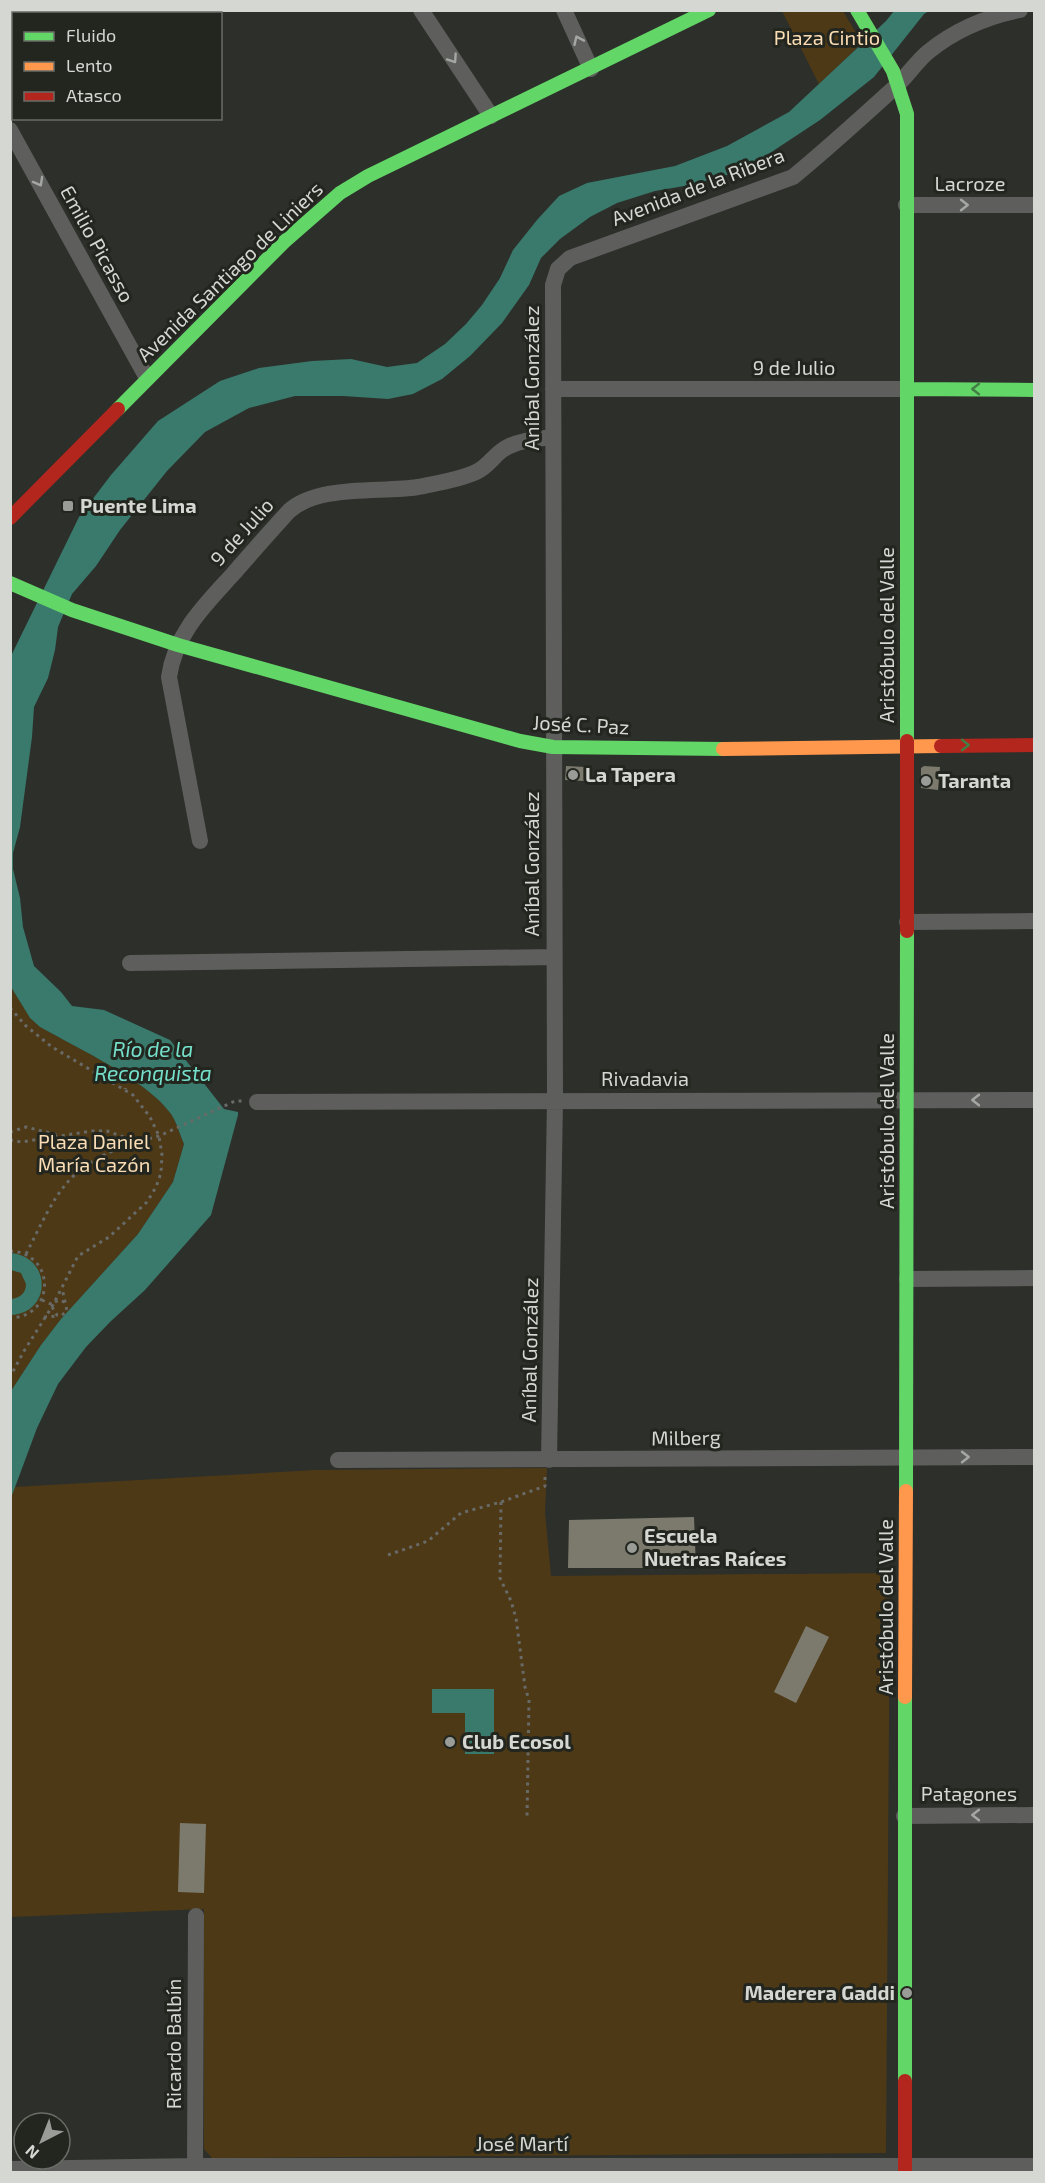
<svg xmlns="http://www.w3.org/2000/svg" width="1045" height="2183" font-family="'Exo 2',sans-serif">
<rect width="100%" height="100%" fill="#2d2f2a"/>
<!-- green -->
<path fill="#4e3916" d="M782,11H843L862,43L819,84Z
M11,987L30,1018L40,1027C77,1048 147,1080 171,1114C177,1123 180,1135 184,1144L173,1182L138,1234L61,1319L41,1345L11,1391Z
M547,1468L545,1512L551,1576L890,1573L886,2153L212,2158L204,2149V1909L11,1917L10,1498L14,1487L316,1470Z"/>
<!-- water -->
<path fill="#397a6c" d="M894,11H929L924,14L874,77L820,120L758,161L727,175L690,185L655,191L617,203L590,217L560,239L541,258L529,285L502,323L470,356L442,379L413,394L388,399L343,396H295L249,408L205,432L167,471L120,530L96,566L72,594L58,627L55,650L48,678L34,707L32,737L20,827L13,853V869L20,898L23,927L34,966L61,992L72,1006L104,1010L170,1040L224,1109L238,1112V1115L211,1215L145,1290L110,1322L86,1347L58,1384L37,1428L11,1498V1391L41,1345L61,1319L138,1234L173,1182L184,1144C180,1135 177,1123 171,1114C147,1080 77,1048 40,1027L30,1018L11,987V656L79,517L111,475L158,421L220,381L259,368L312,361L351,359L387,367L417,363L445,344L466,324L482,305L500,278L513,250L537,220L559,196L587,183L675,166L727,146L789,112L886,21Z
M11,1253C52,1257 52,1313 11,1315V1299C20,1298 26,1293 26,1284L21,1273L11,1270Z
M432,1689H494V1754H465V1713H432Z"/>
<!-- building -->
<path fill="#7b7a6d" d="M566,766L585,767L584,781L565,780Z
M924,766L940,767L938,790L921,788V768Z
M694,1517L696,1568H568L569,1520Z
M806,1626L829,1637L796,1703L774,1692Z
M180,1823L206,1824L204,1893L178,1892Z"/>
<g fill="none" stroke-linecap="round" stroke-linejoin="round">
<!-- path -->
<path stroke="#686a67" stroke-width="3" stroke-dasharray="3 4.5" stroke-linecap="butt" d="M10,1008L26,1026L52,1047L133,1095L150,1117L159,1136L162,1155L161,1173L156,1187L147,1202L109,1237L78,1256L53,1305L24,1351L10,1377
M110,1079L120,1073L124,1074L126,1079L125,1089
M10,1132L26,1127L58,1135
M10,1140L21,1142L92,1131H107L137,1142L159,1136L235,1101H243
M10,1251C56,1253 56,1317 10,1318
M26,1254C58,1191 65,1167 135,1142
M42,1300L53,1305
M55,1302L59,1300L67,1303
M52,1307L57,1315L61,1316L67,1311L62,1288
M44,1317L57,1316
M501,1502L500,1578L511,1601L516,1618L525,1687L529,1700L527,1819
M388,1555L428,1541L461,1513L501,1502L545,1486V1476"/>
<!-- street -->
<path stroke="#5e5f5d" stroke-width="16" d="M421,10L491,116
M564,10L591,69
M36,14L39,10
M10,41L14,38
M10,130L147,378
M906,205H1034
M553,389H907
M200,841L169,677C175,633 206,604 234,573C252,552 271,531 289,511C319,484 381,493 418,487C437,483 459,480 476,472C488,467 494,455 504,449C518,440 538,439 553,437
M907,922L1034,921
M130,963L553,957
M257,1102L1034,1100
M907,1279L1034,1278
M338,1460L1034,1457
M549,1460L555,1100L553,285L558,269L570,258L793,177C827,149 860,119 893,89C906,78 915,63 928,52C955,30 986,17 1020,10
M904,1816L1034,1815
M10,2169L195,2166H1034
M195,2172L196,1916"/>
<!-- fast -->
<path stroke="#63d668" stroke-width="14" d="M857,10L893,71L907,114V741
M907,389L1034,390
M118,409L284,242L340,193L368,176L709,10
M10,583L72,610L178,645L520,741L553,747L723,749
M906,1491L907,931
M905,1697V2081"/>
<!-- slow -->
<path stroke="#ff974d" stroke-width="14" d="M723,749L941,746
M905,1697L906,1491"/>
<!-- jam -->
<path stroke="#b3261e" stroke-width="14" d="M10,518L118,409
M907,741V931
M941,746L1034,745
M905,2081V2172"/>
</g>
<!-- one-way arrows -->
<defs><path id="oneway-chevron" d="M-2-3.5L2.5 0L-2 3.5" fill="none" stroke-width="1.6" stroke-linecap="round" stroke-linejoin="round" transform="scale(1.5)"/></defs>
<g stroke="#a5a7a3">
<use href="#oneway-chevron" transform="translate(578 40) rotate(-114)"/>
<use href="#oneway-chevron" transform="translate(453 59) rotate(56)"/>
<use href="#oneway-chevron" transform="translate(39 182) rotate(61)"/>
<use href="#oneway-chevron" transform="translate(964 205)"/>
<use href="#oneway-chevron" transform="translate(976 1100) rotate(-180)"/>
<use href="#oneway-chevron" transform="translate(965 1457)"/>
<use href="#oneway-chevron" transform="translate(976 1815) rotate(180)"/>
</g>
<g stroke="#437e44">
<use href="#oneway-chevron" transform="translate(976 389) rotate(-180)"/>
<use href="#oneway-chevron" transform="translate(965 745)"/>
</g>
<!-- markers -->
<g fill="#9a9c97" stroke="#23261f" stroke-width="2">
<rect x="62" y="500" width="12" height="12" rx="3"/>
<circle cx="573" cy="775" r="6"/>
<circle cx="926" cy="781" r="6"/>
<circle cx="632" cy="1548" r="6"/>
<circle cx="450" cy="1742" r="6"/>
<circle cx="907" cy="1993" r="6"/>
</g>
<g text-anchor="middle" stroke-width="6" stroke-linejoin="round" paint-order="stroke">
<!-- park labels -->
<g font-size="20" fill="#faddb4" stroke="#23261f">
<text x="827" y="45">Plaza Cintio</text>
<text x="94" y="1149">Plaza Daniel<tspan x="94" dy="23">María Cazón</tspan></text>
</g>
<!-- street labels -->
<g font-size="20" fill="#d5d7d2" stroke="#23261f">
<text x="970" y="191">Lacroze</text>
<text transform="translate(698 187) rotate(-21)" y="7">Avenida de la Ribera</text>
<text transform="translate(97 244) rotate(61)" y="7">Emilio Picasso</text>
<text transform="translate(230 272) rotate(-44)" y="7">Avenida Santiago de Liniers</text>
<text x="794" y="375">9 de Julio</text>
<text transform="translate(532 378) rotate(-90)" y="7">Aníbal González</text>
<text transform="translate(242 532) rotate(-48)" y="7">9 de Julio</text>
<text transform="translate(887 635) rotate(-90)" y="7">Aristóbulo del Valle</text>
<text transform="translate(581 725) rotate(3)" y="7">José C. Paz</text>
<text transform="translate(532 864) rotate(-90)" y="7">Aníbal González</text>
<text x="645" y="1086">Rivadavia</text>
<text transform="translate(887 1121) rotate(-90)" y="7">Aristóbulo del Valle</text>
<text transform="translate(530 1350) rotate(-89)" y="7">Aníbal González</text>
<text transform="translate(686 1438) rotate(-1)" y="7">Milberg</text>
<text transform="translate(886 1607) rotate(-90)" y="7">Aristóbulo del Valle</text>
<text x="969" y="1801">Patagones</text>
<text transform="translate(174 2044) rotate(-90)" y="7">Ricardo Balbín</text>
<text x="522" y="2151">José Martí</text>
</g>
<!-- poi labels -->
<g font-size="20" font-weight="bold" fill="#d5d7d2" stroke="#23261f" text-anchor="start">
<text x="80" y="513">Puente Lima</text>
<text x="585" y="782">La Tapera</text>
<text x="938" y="788">Taranta</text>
<text x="644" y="1543">Escuela<tspan x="644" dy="23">Nuetras Raíces</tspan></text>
<text x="462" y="1749">Club Ecosol</text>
<text x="895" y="2000" text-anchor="end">Maderera Gaddi</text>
</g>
<!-- water labels -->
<g font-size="21" font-style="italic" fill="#74dfca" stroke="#23261f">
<text x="153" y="1057">Río de la<tspan x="153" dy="24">Reconquista</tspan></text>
</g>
</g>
<!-- border -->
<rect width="1045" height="2183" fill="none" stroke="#d5d7d2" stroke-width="24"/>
<!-- legend -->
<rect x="12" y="12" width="210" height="108" fill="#23261f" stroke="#6a6d67" stroke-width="1.5"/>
<rect x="24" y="32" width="30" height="9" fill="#63d668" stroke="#6a6d67" stroke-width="1.5"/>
<text x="66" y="42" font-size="18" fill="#d5d7d2">Fluido</text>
<rect x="24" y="62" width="30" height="9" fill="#ff974d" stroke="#6a6d67" stroke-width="1.5"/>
<text x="66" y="72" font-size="18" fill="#d5d7d2">Lento</text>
<rect x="24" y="92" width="30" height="9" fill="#b3261e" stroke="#6a6d67" stroke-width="1.5"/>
<text x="66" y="102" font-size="18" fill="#d5d7d2">Atasco</text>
<!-- north arrow -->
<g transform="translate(42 2141) rotate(222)"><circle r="28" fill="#23261f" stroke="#6a6d67" stroke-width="1.5"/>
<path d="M0-4.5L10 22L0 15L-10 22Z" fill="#9a9c97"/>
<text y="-9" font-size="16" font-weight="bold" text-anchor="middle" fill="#d5d7d2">N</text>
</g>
</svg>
